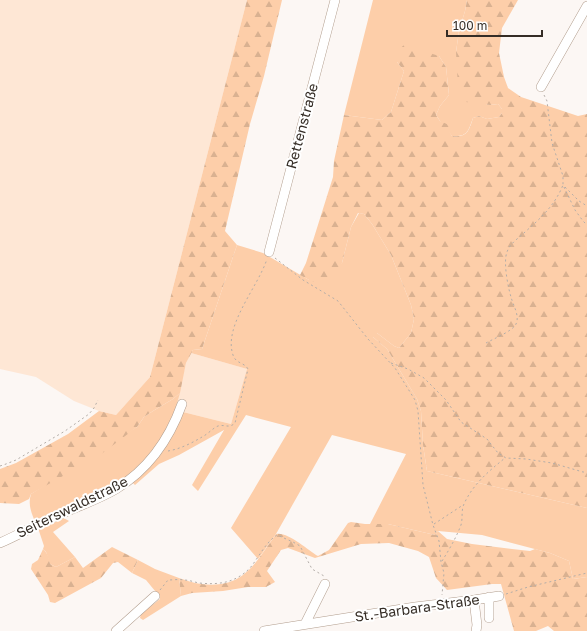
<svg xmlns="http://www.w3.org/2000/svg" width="587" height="631" font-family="'Golos Text',sans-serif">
<defs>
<pattern id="forest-firs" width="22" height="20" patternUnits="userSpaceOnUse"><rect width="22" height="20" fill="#fdcea9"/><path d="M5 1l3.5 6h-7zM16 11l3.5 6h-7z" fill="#d9b191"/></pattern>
</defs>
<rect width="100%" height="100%" fill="#fcf7f4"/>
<!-- built -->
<path fill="#fee7d5" d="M0,0H247L150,377L116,415L99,411L74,401L36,377L0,369Z
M191,353L247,369L231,424L175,410L186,363Z"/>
<!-- green -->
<path fill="#fdcea9" d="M373,0H467L465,11L459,31L456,52L481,103L490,105L498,104L502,109V113L499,117L487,119L479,116L473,118C468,131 468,137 452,136L440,121L436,115L440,106L449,95L446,67L439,56L397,62L404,71L391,112L382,120L344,115Z
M359,213L364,214L372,224L391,255L411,305L414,319L411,333L399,348L394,346L377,333L373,337L387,349L417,399L421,411L423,445L427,471L587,508V577L573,579L569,561L550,553L482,535L438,531L435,535L388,524H370L406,454L332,435L276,534L258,559L231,528L291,427L246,415L198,491L192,485L224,430L179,455L159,464L135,485L128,478L62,517L69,521L53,532L75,557L56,567L50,564L46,552L43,549L44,546C42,540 40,534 38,528C33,517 27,506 31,494L137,427L144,417L153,411L173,399L180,393L175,410L231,424L247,369L191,353L193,350L202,349L237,245L263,253L309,280L342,263L351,227Z
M138,560L155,569L179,578L181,596L143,620L140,618L141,614L160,599V597L146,580L132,573Z"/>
<!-- forest -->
<path fill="url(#forest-firs)" d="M247,0H282L264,76L250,124L225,231L237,245L202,349L193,350L186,363L180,393L173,399L153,411L144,417L137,427L100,455L31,494L29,499L19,504L0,503V469L16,463L68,434L99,411L116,415L150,377Z
M467,0H518L502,28L499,53L504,77L508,88L521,97L578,116L587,114V508L427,471L423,445L421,411L417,399L387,349L373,337L372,333H377L394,346L399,348L411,333L414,319L411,305L391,255L372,224L364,214L358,213L351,227L342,263L333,280L323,285L309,280L300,275L306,263L333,177L334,161L344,115L382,120L391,112L404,71L397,62L396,52L404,45L439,56L446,67L449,95L440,106L436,115L440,121L449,125L450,133L452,136C467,138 469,131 473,118L479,116L487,119L499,117L502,113V109L498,104L490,105L466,102L460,95L458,88L456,52L459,31L465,11Z
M351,522L365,524H388L435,535L438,531L447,539L472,544L512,549L530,551L535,549L550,553L569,561L573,579L587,577V631H554L548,626L536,631H514L501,584H492L447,590L436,578L429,557L418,551L389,543L361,544L315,558L288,548L281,550L267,571L275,582L266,587H248L223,591L192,593L181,596L179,578C186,580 193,583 201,584C243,589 254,565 276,534C287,531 308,550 318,556L329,550L348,523Z
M112,547L138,560L132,573L118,562L113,563L101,578L55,603L50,602L48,595L31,569L32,564L38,560L43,549C48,554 49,558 50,564L56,567L75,557L83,568Z"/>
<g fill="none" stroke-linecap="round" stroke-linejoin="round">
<defs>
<path id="minor" d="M541,87L587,6
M269,252L335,0
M0,543C20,534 40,523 61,514C79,506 99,499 116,489C149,469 169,440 182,404
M489,597V618
M474,600L477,625L476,631
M305,624L325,584
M116,631L155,596
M264,631L415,607L474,600L499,596"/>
</defs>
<!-- minor casing -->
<use href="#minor" stroke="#b29e8e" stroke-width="10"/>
<!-- path -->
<path stroke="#b3ada8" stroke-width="1" stroke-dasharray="2 3" stroke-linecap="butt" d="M544,95L547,101L552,143L563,176V185L575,210L583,221L587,225
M565,187L579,201L587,206
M275,258L303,280L338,301L368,339L395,368L415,400L418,411L423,485L433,525L439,541L441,562L444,573L442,595
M486,343C493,339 513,331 516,324C520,316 513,305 511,297C508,287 503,262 507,252C510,243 519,238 525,232C541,218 555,205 563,185
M391,363L408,369L424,378L446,400L461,422L487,439L498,453L506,458L526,459L552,463L583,472H587
M168,451C180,449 192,443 202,437C208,434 213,428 218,426C225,424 229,429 235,423L248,369C244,362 236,364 233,355C223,326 258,287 267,259
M0,466L6,464L16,460L65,431L89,414L94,408L98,400
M434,524L463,505
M442,561C449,550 456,538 461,525C463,518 461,510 464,504C473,484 489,471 505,458
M160,590L168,580C173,580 179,579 184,580C189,580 194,582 199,583C219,585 235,583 250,568C259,557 265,543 277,535L293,542L300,546L312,569L324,576
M506,594L528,587L587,573"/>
<!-- minor -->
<use href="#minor" stroke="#fff" stroke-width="9"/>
</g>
<g text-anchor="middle" stroke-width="4" stroke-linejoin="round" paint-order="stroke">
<!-- street labels -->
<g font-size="14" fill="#352d26" stroke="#fff">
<text transform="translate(302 126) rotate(-75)" y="5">Rettenstraße</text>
<text transform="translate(72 507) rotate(-26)" y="5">Seiterswaldstraße</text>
<text transform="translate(417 608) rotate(-8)" y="5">St.-Barbara-Straße</text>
</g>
</g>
<!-- scale -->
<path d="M447 30v6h95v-6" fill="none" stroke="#352d26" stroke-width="2"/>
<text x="453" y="30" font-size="12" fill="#352d26" stroke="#ffffff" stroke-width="3" paint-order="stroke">100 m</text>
</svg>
